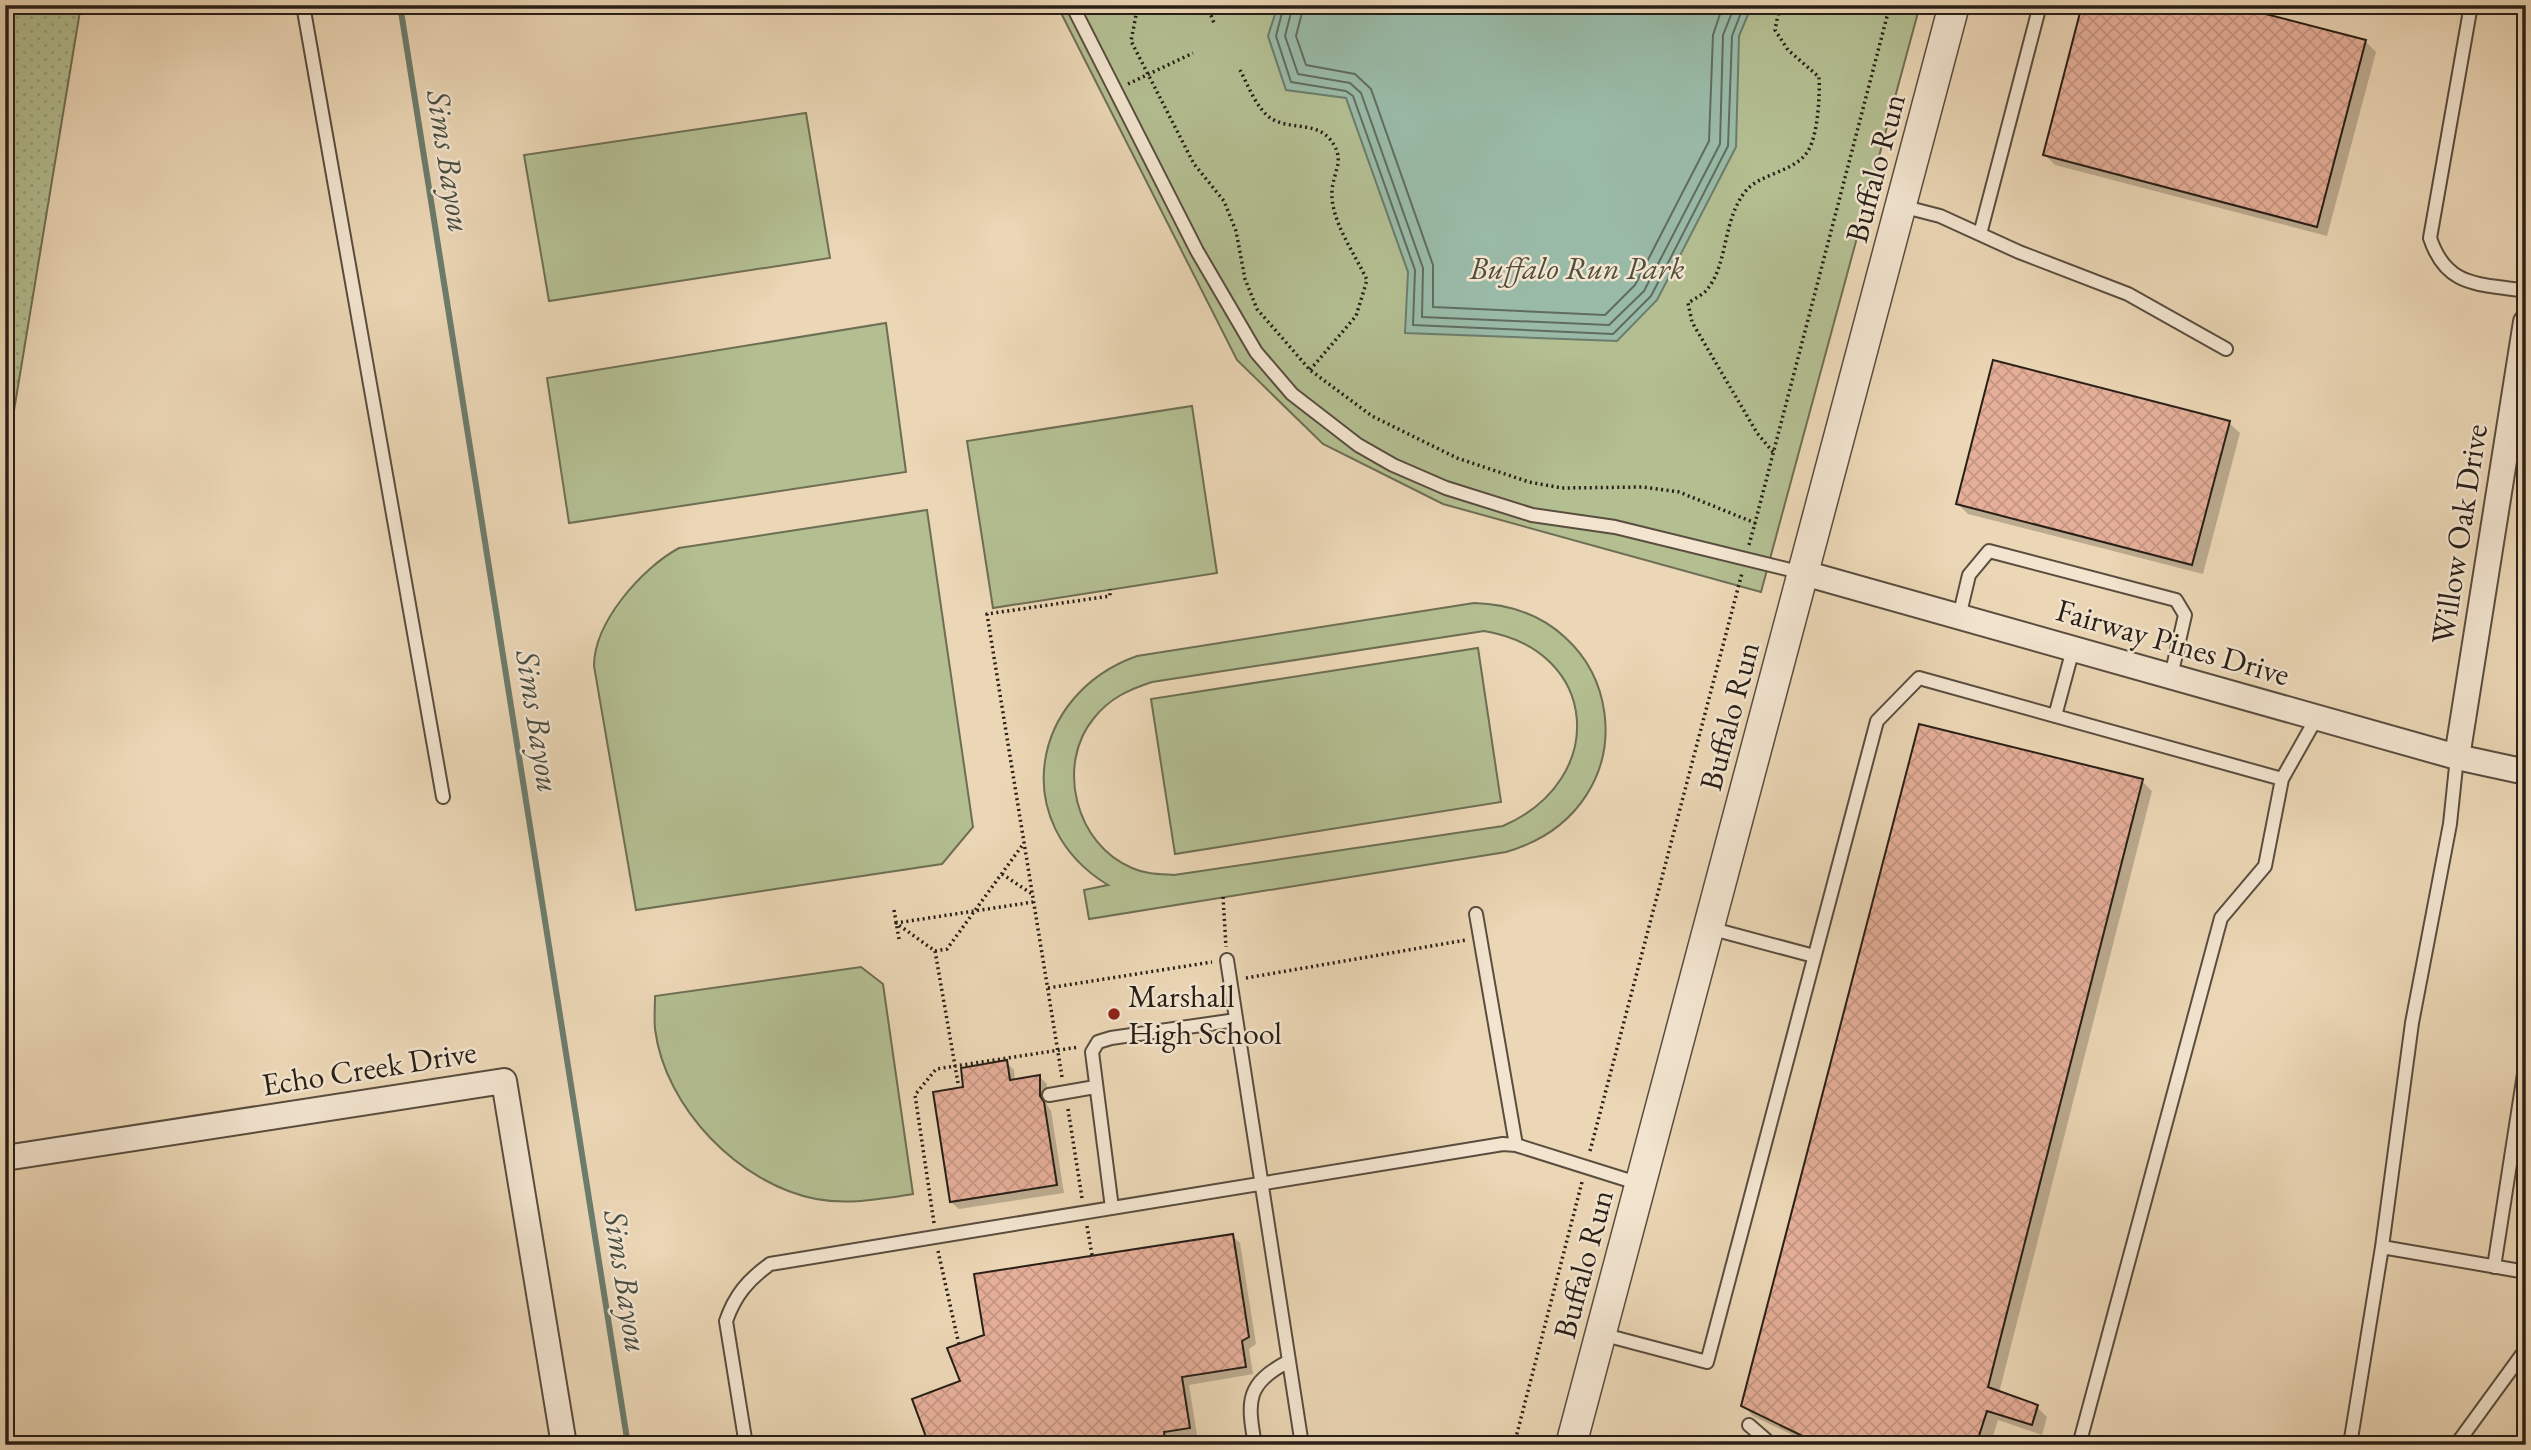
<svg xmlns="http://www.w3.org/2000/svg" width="2531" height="1450" font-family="'EB Garamond',serif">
<defs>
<pattern id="grass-dots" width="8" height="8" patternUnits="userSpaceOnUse" patternTransform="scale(1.75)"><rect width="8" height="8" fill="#b3be91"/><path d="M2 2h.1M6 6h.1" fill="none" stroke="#9aa37c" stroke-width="1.8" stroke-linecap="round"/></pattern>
<pattern id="building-cross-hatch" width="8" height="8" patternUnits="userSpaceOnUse" patternTransform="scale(1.75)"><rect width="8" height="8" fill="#e6af99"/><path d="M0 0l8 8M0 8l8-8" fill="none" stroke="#c59683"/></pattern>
</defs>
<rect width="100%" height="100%" fill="#ebd6b5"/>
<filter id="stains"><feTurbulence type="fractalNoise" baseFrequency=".00286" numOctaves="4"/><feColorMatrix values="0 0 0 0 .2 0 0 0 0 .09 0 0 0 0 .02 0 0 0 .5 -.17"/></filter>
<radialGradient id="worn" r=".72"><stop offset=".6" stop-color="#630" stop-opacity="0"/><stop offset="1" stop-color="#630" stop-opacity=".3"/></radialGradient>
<!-- grass -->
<path fill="url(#grass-dots)" stroke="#6e6e54" stroke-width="2" d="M5,5H81L5,465Z"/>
<!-- green -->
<path fill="#b3be91" stroke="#6e6e54" stroke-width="2" fill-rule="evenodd" d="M1057,5H1920L1761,592L1443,504L1323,444L1237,360Z
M806,113L830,258L549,301L524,155Z
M886,323L906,472L569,523L547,378Z
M1192,406L1217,573L993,608L967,441Z
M927,510L973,827L942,864L636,910L594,666C594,622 642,568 679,548Z
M1474,603C1628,607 1657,808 1506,852L1089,919L1084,890L1108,885C1008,824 1030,694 1137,656ZM1484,631C1600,650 1609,780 1503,826L1174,875C1160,874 1145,874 1132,868C1076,845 1055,765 1094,718C1110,698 1128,690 1152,682Z
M1478,648L1501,802L1175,854L1151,699Z
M861,967L883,984L913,1194C881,1199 848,1205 816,1199C739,1184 665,1108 655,1029C654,1018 655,1007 655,996Z"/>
<!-- water -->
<path fill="#99baa7" stroke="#6c7c6d" stroke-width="2" d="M1278,5H1752L1739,36L1736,147L1657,300L1617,341L1405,333L1408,272L1346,98L1286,90L1268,36Z"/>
<!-- shadow -->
<path fill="#0003" d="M2224,5L2366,42L2376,52L2327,236L2055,165L2045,155Z
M2229,423L2240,433L2203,574L1968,514L1957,503Z
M2142,781L2152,791L1999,1393L2037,1407L2047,1417L2042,1435L1998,1420L1990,1445H1813L1753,1416L1743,1405Z
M1006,1062L1014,1070L1015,1081L1040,1077L1047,1084V1105L1051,1111L1064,1193L959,1209L951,1202L965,1089Z
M1232,1236L1240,1243L1256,1344L1249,1349L1253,1374L1189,1385L1197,1435L1170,1439L1171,1445H931L962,1382Z
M2526,1424V1445H2510Z"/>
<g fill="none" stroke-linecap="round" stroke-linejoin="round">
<!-- shore -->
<path stroke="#606c5f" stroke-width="2" d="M1284,5L1276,36L1291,82L1346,91L1353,96L1415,270L1413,325L1613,334L1651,296L1728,146L1732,36L1744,5
M1293,5L1285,36L1298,74L1350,83L1361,93L1423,268L1422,317L1609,325L1644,291L1720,144L1723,35L1735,5
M1304,5L1296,36L1306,65L1355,74L1371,89L1433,265V307L1605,315L1635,285L1709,141L1713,35L1723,5"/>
<!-- stream -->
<path stroke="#6c7c6d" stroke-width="6" d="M400,5L628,1445"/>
</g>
<!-- building -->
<path fill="url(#building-cross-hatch)" stroke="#281f17" stroke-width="2" d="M2082,5H2231L2366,40L2317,227L2043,155Z
M1993,360L2230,421L2192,565L1956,504Z
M1919,724L2143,779L1988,1387L2038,1405L2032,1425L1987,1411L1976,1445H1821L1741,1406Z
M1007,1060L1010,1080L1040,1075V1096L1044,1102L1057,1185L950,1202L933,1092L963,1087L961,1068Z
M1233,1234L1249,1337L1242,1341L1246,1367L1182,1377L1190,1428L1164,1432L1166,1445H929L912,1399L960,1381L947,1348L984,1335L974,1274Z"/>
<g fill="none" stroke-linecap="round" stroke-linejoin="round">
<defs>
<path id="service" d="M303,5L443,797
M1072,5L1197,251L1256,352L1292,394L1358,445L1393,465L1446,488L1532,515L1615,527L1803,573
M2471,5L2430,238C2447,289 2480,283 2526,291
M2519,5L2526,8
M1901,206L1940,216L2019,252L2128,294L2226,349
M1980,234L2040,5
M1959,617L1969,575L1989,551L2176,600L2185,615L2171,676
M2055,716L2073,649
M2282,779L2317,717
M1476,914L1516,1145
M1709,928L1814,956
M1227,960L1302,1445
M1049,1095L1095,1087
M1112,1208L1092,1052L1098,1042L1111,1038L1236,1020
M2382,1247L2526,1272
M2494,1267L2526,1061
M1601,1334L1707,1362L1877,721L1919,678L2282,779L2265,866L2221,918L2079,1445
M1749,1425L1772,1445
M746,1445L726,1321C735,1295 748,1280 770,1264L1503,1144L1516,1145L1640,1184
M1255,1445C1247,1400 1246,1384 1289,1361
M2350,1445L2382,1247L2412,1023L2450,824L2457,757
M2456,1445L2526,1349"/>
<path id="minor" d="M1804,573L2457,757L2526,772
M2457,757L2526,322
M5,1158L504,1081L564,1445"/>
<path id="tertiary" d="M1571,1445L1954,5"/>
</defs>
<!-- service casing -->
<use href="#service" stroke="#594d3e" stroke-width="16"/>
<!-- minor casing -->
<use href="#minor" stroke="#594d3e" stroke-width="28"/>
<!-- tertiary casing -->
<use href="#tertiary" stroke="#594d3e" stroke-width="33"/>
<!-- path -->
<path stroke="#281f17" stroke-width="3.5" stroke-dasharray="2 3.5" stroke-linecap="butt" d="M1138,5L1131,41L1194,164L1224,201L1236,231L1245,279L1257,309L1310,370L1372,416L1457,458L1529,482L1562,488L1643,487L1679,492L1755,523L1890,5
M1207,5L1214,23
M1240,70C1248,85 1257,110 1272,119C1293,131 1320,120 1334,145C1344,162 1333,173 1332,191C1330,220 1355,254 1367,280L1356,316L1310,370
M1128,84L1193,53
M1773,452L1757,433L1692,322L1688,303C1694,299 1705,294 1709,287C1728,261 1723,220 1745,192C1759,173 1794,173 1808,151C1818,135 1820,95 1819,77L1788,50L1775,30L1780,5
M1749,545L1755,523
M1002,874L1032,894
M1223,897L1226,947
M894,910L899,939
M935,951L947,949L1024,843
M1246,978L1466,940
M1048,988L1212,962
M1062,1077L987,614L1110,596V589
M958,1083L935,951L896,923L1033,902
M1068,1109L1082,1198
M1590,1151L1742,573
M934,1223L915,1095L936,1069L1079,1047
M1087,1226L1092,1255
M938,1251L959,1345
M1514,1445L1582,1182"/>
<!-- service -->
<use href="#service" stroke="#f2e4cf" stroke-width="12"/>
<!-- minor -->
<use href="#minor" stroke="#f2e4cf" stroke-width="24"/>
<!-- tertiary -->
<use href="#tertiary" stroke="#f2e4cf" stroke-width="30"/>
</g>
<!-- markers -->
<circle fill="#8f2418" stroke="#f2e4cf" stroke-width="2.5" cx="1114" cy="1014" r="7"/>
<g text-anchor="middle" stroke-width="5" stroke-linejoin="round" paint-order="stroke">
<!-- street labels -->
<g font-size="32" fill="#281f17" stroke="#f2e4cf">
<text transform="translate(1875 168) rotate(-75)" y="11">Buffalo Run</text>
<text transform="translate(2459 534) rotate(-81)" y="11">Willow Oak Drive</text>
<text transform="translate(2173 642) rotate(16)" y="11">Fairway Pines Drive</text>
<text transform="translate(1729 716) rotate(-75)" y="11">Buffalo Run</text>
<text transform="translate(369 1068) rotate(-9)" y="11">Echo Creek Drive</text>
<text transform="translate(1583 1264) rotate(-75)" y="11">Buffalo Run</text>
</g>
<!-- park labels -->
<g font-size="32" font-style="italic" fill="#524f3c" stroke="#f2e4cf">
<text x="1577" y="279">Buffalo Run Park</text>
</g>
<!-- poi labels -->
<g font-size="32" fill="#281f17" stroke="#f2e4cf" text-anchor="start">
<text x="1128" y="1007">Marshall<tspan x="1128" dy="37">High School</tspan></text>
</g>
<!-- water labels -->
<g font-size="33" font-style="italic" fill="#4a4e42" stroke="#f2e4cf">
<text transform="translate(450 161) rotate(81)" y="12">Sims Bayou</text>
<text transform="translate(539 721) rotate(81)" y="12">Sims Bayou</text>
<text transform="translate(627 1281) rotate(81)" y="12">Sims Bayou</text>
</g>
</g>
<!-- margin -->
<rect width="2531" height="1450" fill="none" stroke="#ebd6b5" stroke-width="28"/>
<rect x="7" y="7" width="2517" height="1436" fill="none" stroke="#281f17" stroke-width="3.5"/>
<rect x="14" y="14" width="2503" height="1422" fill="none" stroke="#281f17" stroke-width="2"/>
<rect width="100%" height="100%" filter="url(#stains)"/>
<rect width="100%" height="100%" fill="url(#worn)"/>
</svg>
